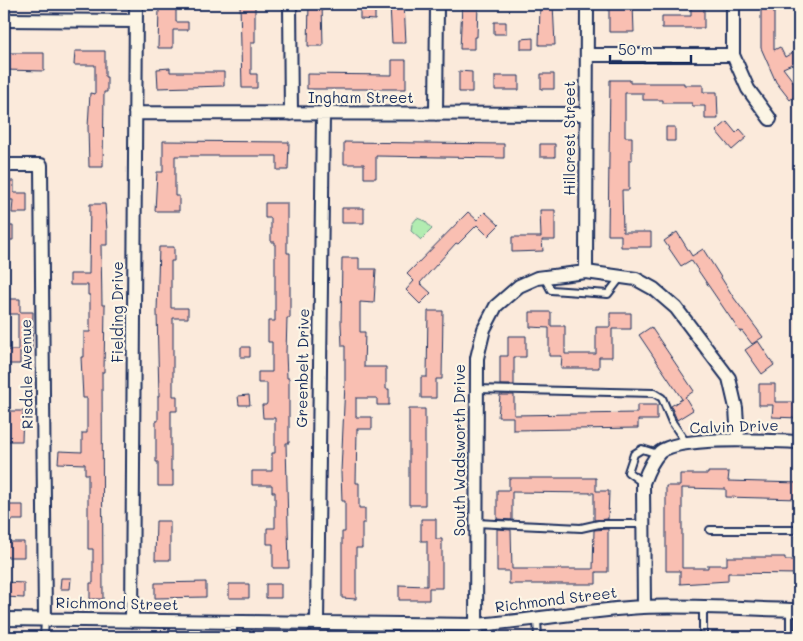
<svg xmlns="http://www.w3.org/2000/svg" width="803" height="641" font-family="Mali,sans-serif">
<rect width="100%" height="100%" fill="#fbeadb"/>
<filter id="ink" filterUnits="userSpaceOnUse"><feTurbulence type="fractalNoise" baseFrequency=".02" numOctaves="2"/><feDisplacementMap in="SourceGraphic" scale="10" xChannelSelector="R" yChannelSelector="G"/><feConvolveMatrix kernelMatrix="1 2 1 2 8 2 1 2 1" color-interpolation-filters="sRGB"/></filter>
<g filter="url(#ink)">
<!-- green -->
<path fill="#b2ecb1" stroke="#668e88" d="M417,218L425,221L432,229L421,240L411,231L412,224Z"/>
<!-- building -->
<path fill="#f9bfb2" stroke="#1b2f5e" d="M162,4H176V22H188V30H173V48H158L159,8H162Z
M240,4H255V43H251V74H257V88H242Z
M309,4H322L323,46H308Z
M390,4H404L406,43H392Z
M462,4H478L477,37H474V49H460Z
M540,4H553L555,45H539Z
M609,4H633L634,32H609Z
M761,4H774V50L780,47L785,57L799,49V61L783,68L799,89V93L790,100L776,82L761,48Z
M360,6H375V20L360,19Z
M691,7H704V28H662V16H691Z
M494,22H506V34H494Z
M533,38V49H521V39Z
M75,51H105V77H107V92H104L103,167H89L88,127L90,93L95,94V65H74Z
M4,53H44V71L4,70Z
M392,60H406V89H307V74L392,75Z
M170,68V72H224V86L158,88L157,69Z
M459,71L472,72V92H459Z
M541,74H554V89H541Z
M495,76H519V90H495Z
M610,80H630V83H684V85H703V92H717L718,119H705V106H692V103H663V100H643V93H625V137H632V160H629V190H622L623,232H651V247H621V235H608Z
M727,122L736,133L740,129L747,137L732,150L716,131Z
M666,127H675V141H666Z
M163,141L289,142L288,170H277V156H175V196H179V211H155L157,172H163Z
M344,142L504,144V158L376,156V178H364V164H344Z
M540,144H555V157H540Z
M4,181H14V193H27V213H12L13,200H4Z
M265,203H287V253H290V318H287L286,353L287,378H289V443H286L289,568H273V544H267V528H275V492H272V485H252V471H272V453H275V418H263L262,405H266L267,403V383H258V372H272V342H268V321H275V242H271V218H265Z
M90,204H105L107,230V245H101L102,305H105L104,372H102L103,599H90V583H93V549H88V474H85V464L58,463L59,451L82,452V433H87V398H83L81,357H84V332H90V295H88V285H70V274H89Z
M342,208H364V223H342Z
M540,210H555V240H542L543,251L512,252V237H541Z
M468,212L477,220L485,212L499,225L488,236L477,225L458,244L456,243L420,283L431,293L420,304L406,290L414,281L407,274Z
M4,226H13V240H4Z
M677,232L692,256L703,249L734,298L763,337L752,344L742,331L740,332L691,260L681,266L664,241Z
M159,247H174V261H171V308H188V318H173V396H177V411H171V471H173V486H158V462H156V421H158V396H159L157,312Z
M342,258H359V269H376L374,303L360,302V332H365L364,367H386V389H389V405H377V398H356V417H372V429H357L356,483H359V508H365V523H362V548H356V599L342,598V532H345V501H342L341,472L345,383V346H342L341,323Z
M4,299H20V312H33L32,352H20V364H4V350H18V314H4Z
M428,311H443L442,379H436V398H421V377H427Z
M530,312H551V326H565V354H596V327H610V313H631V329H612V357H599V368H561L562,356H549V328L530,327Z
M651,327L694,391L685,397L693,410L677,420L671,406L682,399L639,335Z
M508,336H526V357H514V385H500V356H508Z
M758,341L774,365L762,374L745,350Z
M241,347H250V357H241Z
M759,384H775V402H799V418L772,417L773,405H759Z
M249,395L250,405H239L238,396Z
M500,395H514V415L637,413V405H657V420H638V428L513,430V417H498Z
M409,409H425V505H409Z
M6,411H23L22,441H6Z
M708,472H729L728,481L799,483V499L726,497V489L682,488V568H708V565H727V557H785V560H799V574L728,573V581L680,584V571H666V486H680V474H708Z
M509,478H596V491H609L608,519L594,520V493L512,492V520L497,519V490H509Z
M4,505H23V520H4Z
M421,519H436V539H442V588H429V600H399V585L427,586V541H421Z
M156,521H170V560H155Z
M497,529L511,530L512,569H593L594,530L608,529V572H596V584H509V571H497Z
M4,542H24V557H4Z
M61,578H71L70,589H60Z
M4,582L24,583V598L4,597Z
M206,582V597L155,598V583Z
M229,584H249V598H229Z
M266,584H281V598H266Z"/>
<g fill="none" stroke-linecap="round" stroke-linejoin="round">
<defs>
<path id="lane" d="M544,277L551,290L608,294L621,277
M476,389L654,393L662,398L672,422L687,444
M643,483L628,472L634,454L642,449L658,454
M476,523L581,528L599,524H643
M710,530H799
M537,620L538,637
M44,637L45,620
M703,637V609
M790,637V610"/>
<path id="street" d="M290,4L291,114
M733,4V55L748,89L770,119
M4,20L136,21
M587,55H733
M135,113L587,114
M436,114L437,4
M4,165H41L45,620
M586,272L587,4
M644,607L643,483C647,472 652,460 660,452C681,435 771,441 799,442
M4,619L476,625C532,621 586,610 643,607C694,605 747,609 799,610
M132,621L136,4
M317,623L323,114
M230,637V622
M476,637L477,358L484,329L496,306L519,286L537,278L586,272L636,279L654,289L676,308L729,378L736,408L738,440"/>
</defs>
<!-- lane casing -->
<use href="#lane" stroke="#1b2f5e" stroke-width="10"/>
<!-- street casing -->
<use href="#street" stroke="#1b2f5e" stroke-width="16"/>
<!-- lane -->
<use href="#lane" stroke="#fcf5e5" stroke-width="6"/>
<!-- street -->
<use href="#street" stroke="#fcf5e5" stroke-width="12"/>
</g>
</g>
<g text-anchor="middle" stroke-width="4.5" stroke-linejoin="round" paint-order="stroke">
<!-- street labels -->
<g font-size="15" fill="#1b2f5e" stroke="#fcf5e5">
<text x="361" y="103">Ingham Street</text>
<text transform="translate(570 138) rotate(-90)" y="5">Hillcrest Street</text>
<text transform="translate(118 312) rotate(-90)" y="5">Fielding Drive</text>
<text transform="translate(303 368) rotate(-89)" y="5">Greenbelt Drive</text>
<text transform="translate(27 374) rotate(-91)" y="5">Risdale Avenue</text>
<text transform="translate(734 427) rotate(-2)" y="5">Calvin Drive</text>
<text transform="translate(460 450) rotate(-90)" y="5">South Wadsworth Drive</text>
<text transform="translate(556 600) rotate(-7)" y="5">Richmond Street</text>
<text transform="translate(117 604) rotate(1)" y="5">Richmond Street</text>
</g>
</g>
<!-- margin -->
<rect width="803" height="641" fill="none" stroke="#fcf5e5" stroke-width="20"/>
<rect x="10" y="10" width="783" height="621" fill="none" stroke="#1b2f5e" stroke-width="2" filter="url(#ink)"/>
<!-- scale -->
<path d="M610 55v8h81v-8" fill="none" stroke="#1b2f5e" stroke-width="2.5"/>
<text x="618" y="55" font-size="15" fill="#1b2f5e" stroke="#fcf5e5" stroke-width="4" paint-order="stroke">50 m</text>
</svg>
